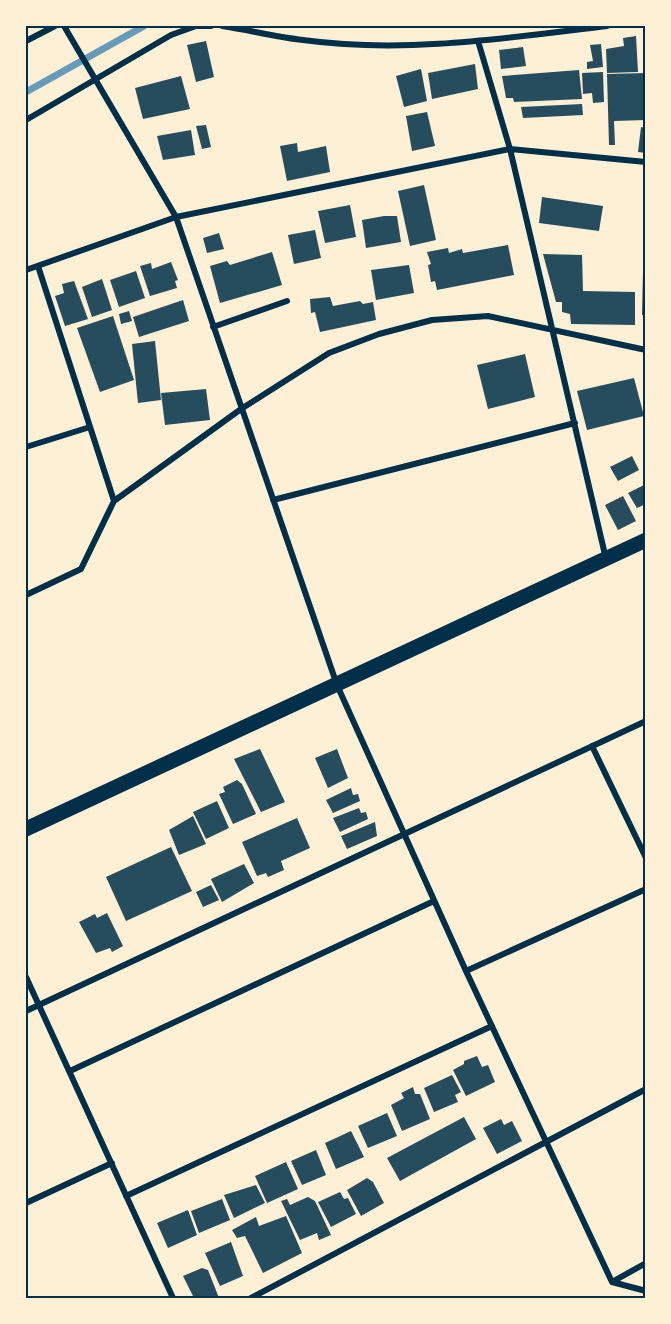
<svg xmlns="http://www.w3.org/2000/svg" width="671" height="1324" font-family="Roboto,sans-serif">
<rect width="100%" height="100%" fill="#fdf0d5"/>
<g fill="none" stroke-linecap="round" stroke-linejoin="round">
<!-- stream -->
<path stroke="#669bbc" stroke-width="7" d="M26,92L144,26"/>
</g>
<!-- building -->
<path fill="#264d5e" d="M636,36L638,72L607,73L606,49L624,46L623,38Z
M206,41L214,77L196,82L187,45Z
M601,44L603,67L587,69V62L593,61L590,45Z
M523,47L526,66L501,69L499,50Z
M475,64L478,89L432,99L428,73Z
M421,69L427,101L404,107L396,76Z
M579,70L582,99L514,102L513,98H506L502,76Z
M603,72L604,102L593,103L592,93L583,94L582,73Z
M646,73V120L614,121L615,145H609L607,74Z
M181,76L190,109L143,119L135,88Z
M582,104L583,115L523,118L521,107Z
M427,112L435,146L412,151L406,116Z
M206,125L211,147L202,149L196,126Z
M641,127L646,128V153L638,152Z
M191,130L195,155L163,160L157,136Z
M297,143L298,152L326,146L330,172L287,181L280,146Z
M424,185L436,240L410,246L398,191Z
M542,197L603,206L599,231L539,223Z
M350,205L356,237L325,243L318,211Z
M384,216H397L401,242L366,248L362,220Z
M315,230L321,258L294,264L288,235Z
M219,233L224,249L207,253L203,238Z
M508,245L514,275L437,290L435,281L431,282L428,265L431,264L427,252L448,248L449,253L462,249L463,253Z
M272,252L282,285L220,303L210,266L227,261L230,265Z
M543,254L582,255L583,291L635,292V325L571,324L570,314L562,312V302H556Z
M171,262L178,280L175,281L177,288L150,296L140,266L151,263L152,269Z
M409,265L414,293L376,300L371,270Z
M136,271L145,298L119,307L110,280Z
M643,271L646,272V315H642Z
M102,279L112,310L92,317L82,287Z
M74,281L88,319L65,326L55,296L64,293L62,284Z
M330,297L333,306L360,301L363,304L373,302L376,320L320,332L315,312L311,313L310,299Z
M183,300L189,321L139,337L133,317Z
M129,311L132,321L121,324L119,314Z
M113,316L134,380L100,392L77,328Z
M155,341L161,400L138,403L132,344Z
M525,354L535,397L488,409L477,365Z
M634,378L644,416L587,430L577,391Z
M206,389L210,420L165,425L161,393Z
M632,456L639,470L618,481L610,467Z
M646,484V504L637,508L628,493Z
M623,496L636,521L618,530L605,505Z
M260,749L285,802L261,812L234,759Z
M337,749L348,778L328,788L315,758Z
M237,780L242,784L256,814L233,824L219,794L225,792L223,787Z
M351,788L353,795L358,794L360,801L333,813L326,800Z
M217,801L229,828L206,839L193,812Z
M359,808L361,813L366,812L368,819L340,832L333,818Z
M193,816L206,844L179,855L169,830Z
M297,818L310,848L281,861L284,870L268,877L266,873L257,876L242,842Z
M375,822L377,836L347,849L341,836Z
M171,847L192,891L126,921L106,877Z
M244,864L254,883L222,902L211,879Z
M211,885L219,900L203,907L196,892Z
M107,913L123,946L112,952L110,948L96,953L79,922L95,914L97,918Z
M477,1056L482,1067L488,1065L495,1082L466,1096L453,1070L464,1064V1061Z
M452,1075L461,1092L455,1095L458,1102L434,1112L424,1088Z
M413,1087L415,1094H420L430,1119L402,1131L391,1105L404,1098L401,1093Z
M387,1113L397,1136L368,1148L358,1126Z
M464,1117L476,1139L400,1181L387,1158Z
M501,1119L504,1125L512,1121L522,1141L497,1154L483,1128Z
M351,1131L364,1157L336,1169L325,1143Z
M316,1150L326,1175L302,1185L291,1161Z
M286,1162L298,1189L267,1203L255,1176Z
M367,1178L373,1182L384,1203L361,1216L347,1190Z
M256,1185L265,1203L234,1218L224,1195Z
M340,1192L344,1199L348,1198L356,1214L331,1227L318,1202Z
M308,1197L315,1201L331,1235L319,1240L317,1233L300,1240L281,1201L287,1199L290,1205Z
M222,1199L230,1220L199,1233L191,1211Z
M188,1210L197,1235L168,1248L157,1223Z
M286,1216L302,1253L263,1273L245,1236L237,1238L232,1230L256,1217L259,1226Z
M231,1242L243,1276L220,1286L205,1253Z
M202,1268L208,1270L219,1298H194L183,1276Z"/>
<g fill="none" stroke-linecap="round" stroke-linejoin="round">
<!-- minor -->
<path stroke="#003049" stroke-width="6" d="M64,26L176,217L337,685L466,971L612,1282L646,1291
M222,26C249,30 276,37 303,40C404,54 507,38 607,26
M26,41L55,26
M478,41L510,149L606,559
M26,120L171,35L196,26H211
M38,266L114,501
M26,270L176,217L510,149L646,162
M213,327L287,301
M26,447L90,427
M273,500L575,423
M26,595L81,569L114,501L241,409L329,353L379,334L432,320L488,316L646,350
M592,746L646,858
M466,971L646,889
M26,977L173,1298
M26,1011L646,721
M70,1071L434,901
M126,1196L492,1026
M26,1203L112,1163
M612,1282L646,1263
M251,1298L646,1089"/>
<!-- primary -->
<path stroke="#003049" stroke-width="15" d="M26,829L646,540"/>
</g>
<!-- border -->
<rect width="671" height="1324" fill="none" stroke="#fdf0d5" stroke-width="54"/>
<rect x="27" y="27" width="617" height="1270" fill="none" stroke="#003049" stroke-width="2"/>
</svg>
